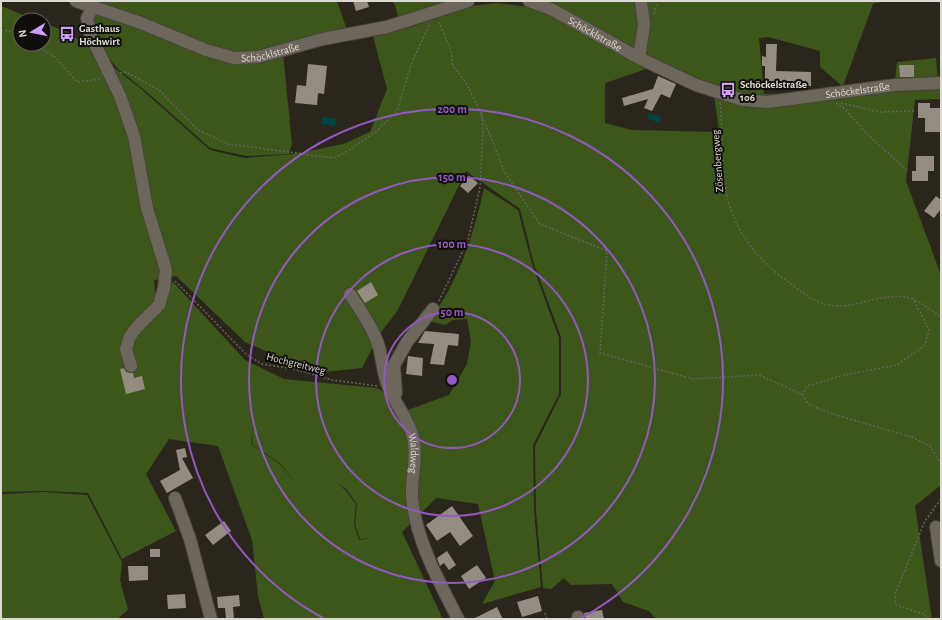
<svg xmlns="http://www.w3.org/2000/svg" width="942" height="620" font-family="'Alegreya Sans',sans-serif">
<rect width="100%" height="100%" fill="#2a261c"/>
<!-- green -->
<path fill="#3c5719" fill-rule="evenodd" d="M93,1H337L347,30L264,50L230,53Z
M392,1H454C435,6 417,13 398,17L395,5Z
M539,1H639L642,24L635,51Z
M643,1H885L873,4L843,86L895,82L897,62L936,58L938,81L941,80V99L915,100L906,181L941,275V485L915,506L932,619H656L649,611L623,602L612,584L571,585L564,578L551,589L543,588L536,511L535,446L561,394V337L534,264L520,209L466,171L398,310L379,335L362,368L315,373L245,342L176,276L154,280L156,301L163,314C160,300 164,294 173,282L245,360L284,379L377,388L387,394L411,440L413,521L402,532L443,619H264L258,596L252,540L218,446L169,439L146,474L176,531L122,559L88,493L44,491L1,492V6L36,20H20V44H44V23L70,33L140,88L210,150L245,158L294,154L343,144L370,132L387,89L373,36L414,26L471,6L498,3L529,7L553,15L649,68L605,83V123L632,130L719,132L714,95L719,87L646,56L643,53ZM768,37L820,51V67L842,86L793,93L764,94L759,38ZM253,425L252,444L281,464L298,487L281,465L251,444ZM337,483L347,490L357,504L355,524L360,539L371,538L359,540L354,524L356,504L346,491Z
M95,11L215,58L283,54L292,144L289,154L246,156L210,148L148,93L118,69L100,48L91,26Z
M484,188L518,210L532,264L559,338V394L533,445L534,511L541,587L482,604L495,581L478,504L436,498L417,517L405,411L449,395L467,364L471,341L467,319L453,320L445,325L429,321C458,283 474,234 484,188Z
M44,492L87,495L122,562L120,580L128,610L117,619H1V494Z"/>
<!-- water -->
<path fill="#004448" d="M649,113L661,117L659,123L647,118Z
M322,117L336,119L335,126L321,124Z"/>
<!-- building -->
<path fill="#958c81" d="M353,1H367L369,7L356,11Z
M766,44H777L776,71L811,72V86H765V66H762V56L766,57Z
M308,64L327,66L324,94L318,93L317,105L295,103L297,85L306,86Z
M899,65H914V77H900Z
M658,76L676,84L670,98L661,94L652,111L644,108L648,99L624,106L622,98L653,89Z
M918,103H930V108H941V132H925V118H918Z
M916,156H934V171H928V181H912V171H916Z
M469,176L478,183L468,193L460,186Z
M936,196L941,200V209L934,218L924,211Z
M371,282L378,295L365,303L357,291Z
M425,331L459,334L458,346L448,345L444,365L430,364L434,344L418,343Z
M408,356L423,358L422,376L406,374Z
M124,368L126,372L133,373L134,378L142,376L145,389L126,394L120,369Z
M185,448L187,457L182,458L193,478L167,493L160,481L180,470L176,450Z
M452,506L473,536L460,546L450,532L437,541L426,525Z
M224,521L231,531L213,545L205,535Z
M150,549H160V557H150Z
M447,551L456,565L449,570L444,563L440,566L437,558Z
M477,565L486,578L469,589L461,576Z
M128,566H148V580L129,581Z
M185,594L186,608L168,609L167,595Z
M239,595L240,606L233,607L234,619H226L225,608H218L217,597Z
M538,596L542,611L522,617L517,602Z
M497,607L503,619H473Z
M602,610L604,619H586L584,613Z"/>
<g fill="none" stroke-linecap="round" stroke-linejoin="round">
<defs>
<g id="minor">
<path id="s1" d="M76,1L141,23L206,50L234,58L258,57L323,39L387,27L468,1"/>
<path id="s2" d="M529,1L553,10L639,58L696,85L743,100L768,102L895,85L941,83"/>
<path d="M93,7L87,18L90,34L120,96L134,136L147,208L166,270L164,288L159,305L138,326L130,336L126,349L131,366"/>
<path d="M639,58L644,25L641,1"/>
<path id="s3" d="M350,294C360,310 372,326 378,344C383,358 382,374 389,388C396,405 408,419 413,437C418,456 411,478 412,497C416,541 439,581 458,619"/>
<path d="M396,393L394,365L407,342L433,309"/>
<path d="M175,498L190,539L211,619"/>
<path d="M936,527L941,561"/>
<path d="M578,617V619"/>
</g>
</defs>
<!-- minor casing -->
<use href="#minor" stroke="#48443c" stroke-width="14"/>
<!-- path -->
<path stroke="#68645b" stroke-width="1.5" stroke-dasharray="2 2" stroke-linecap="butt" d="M654,14L658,1
M1,30L10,31L20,37
M33,44L55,57L77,82L101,79
M120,73L126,72L159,90L198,130L228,144L334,158L348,151L378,130L397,111L411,65L429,25
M720,103C723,130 721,158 725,185C731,227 756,260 790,283C803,293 818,305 835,306C862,307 887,290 913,299C923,303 932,311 941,317
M836,103L845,109L864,131L907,170
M841,103L880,112L914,111
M481,113L505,173L540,224L607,251L600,353L693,379L759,375L803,395
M175,281L247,355L262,364L294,369L332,380L377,386
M439,301L468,240L480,187L483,130L481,113L465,81L453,66L451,51L439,22
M914,301L929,329L925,345L897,365L844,375L807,386L803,395L808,404L829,413L912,437L930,446L941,464
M545,613L547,619
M930,619L923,614L896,605L895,594L925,521L941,499"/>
<!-- minor -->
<use href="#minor" stroke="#6d675b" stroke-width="12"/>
</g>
<!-- distance rings -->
<g fill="none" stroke="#9458c4" stroke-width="2">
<circle cx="452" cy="380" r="68"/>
<circle cx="452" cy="380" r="136"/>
<circle cx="452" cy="380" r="203"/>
<path d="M323 618A271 271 0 1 1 581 618"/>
</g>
<!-- icons -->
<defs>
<symbol id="bus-bare" viewBox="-9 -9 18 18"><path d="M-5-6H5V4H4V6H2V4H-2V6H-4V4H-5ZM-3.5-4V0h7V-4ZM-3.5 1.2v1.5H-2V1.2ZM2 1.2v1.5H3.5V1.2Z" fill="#d09dff" stroke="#110f0b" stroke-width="2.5" paint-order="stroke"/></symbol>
</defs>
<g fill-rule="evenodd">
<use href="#bus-bare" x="56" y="23" width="22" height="22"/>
<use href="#bus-bare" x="717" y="79" width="22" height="22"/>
</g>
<g text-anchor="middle" stroke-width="4" stroke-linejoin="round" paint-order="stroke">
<!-- poi labels -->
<g font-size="11" font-weight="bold" fill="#dddad4" stroke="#110f0b" text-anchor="start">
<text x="79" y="32">Gasthaus<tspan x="79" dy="13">Höchwirt</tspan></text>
<text x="740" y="88">Schöckelstraße<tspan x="740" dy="13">106</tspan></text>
</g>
<!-- street labels -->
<g font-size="11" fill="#dddad4" stroke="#110f0b">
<text dy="4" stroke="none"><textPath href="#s2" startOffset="74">Schöcklstraße</textPath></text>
<text dy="4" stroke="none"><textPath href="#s1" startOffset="205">Schöcklstraße</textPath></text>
<text dy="4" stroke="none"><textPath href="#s2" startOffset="352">Schöckelstraße</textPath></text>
<text transform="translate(717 161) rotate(-94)" y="4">Zösenbergweg</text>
<text transform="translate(296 363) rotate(14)" y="4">Hochgreitweg</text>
<text dy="4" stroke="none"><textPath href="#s3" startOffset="174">Waldweg</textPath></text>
</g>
</g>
<circle cx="452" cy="380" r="6" fill="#9458c4" stroke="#110f0b" stroke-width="2"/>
<g font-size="12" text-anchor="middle" font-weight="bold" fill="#9458c4" stroke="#110f0b" stroke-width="4" stroke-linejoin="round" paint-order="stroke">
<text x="452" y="113">200 m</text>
<text x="452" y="181">150 m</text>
<text x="452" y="248">100 m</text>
<text x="452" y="316">50 m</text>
</g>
<!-- border -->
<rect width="942" height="620" fill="none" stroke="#dddad4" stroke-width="4"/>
<!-- north arrow -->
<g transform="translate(32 32) rotate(260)"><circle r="19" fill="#110f0b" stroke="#63605b"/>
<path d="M0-3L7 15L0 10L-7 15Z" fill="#d09dff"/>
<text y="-6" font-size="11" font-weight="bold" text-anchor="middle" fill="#dddad4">N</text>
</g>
</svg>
